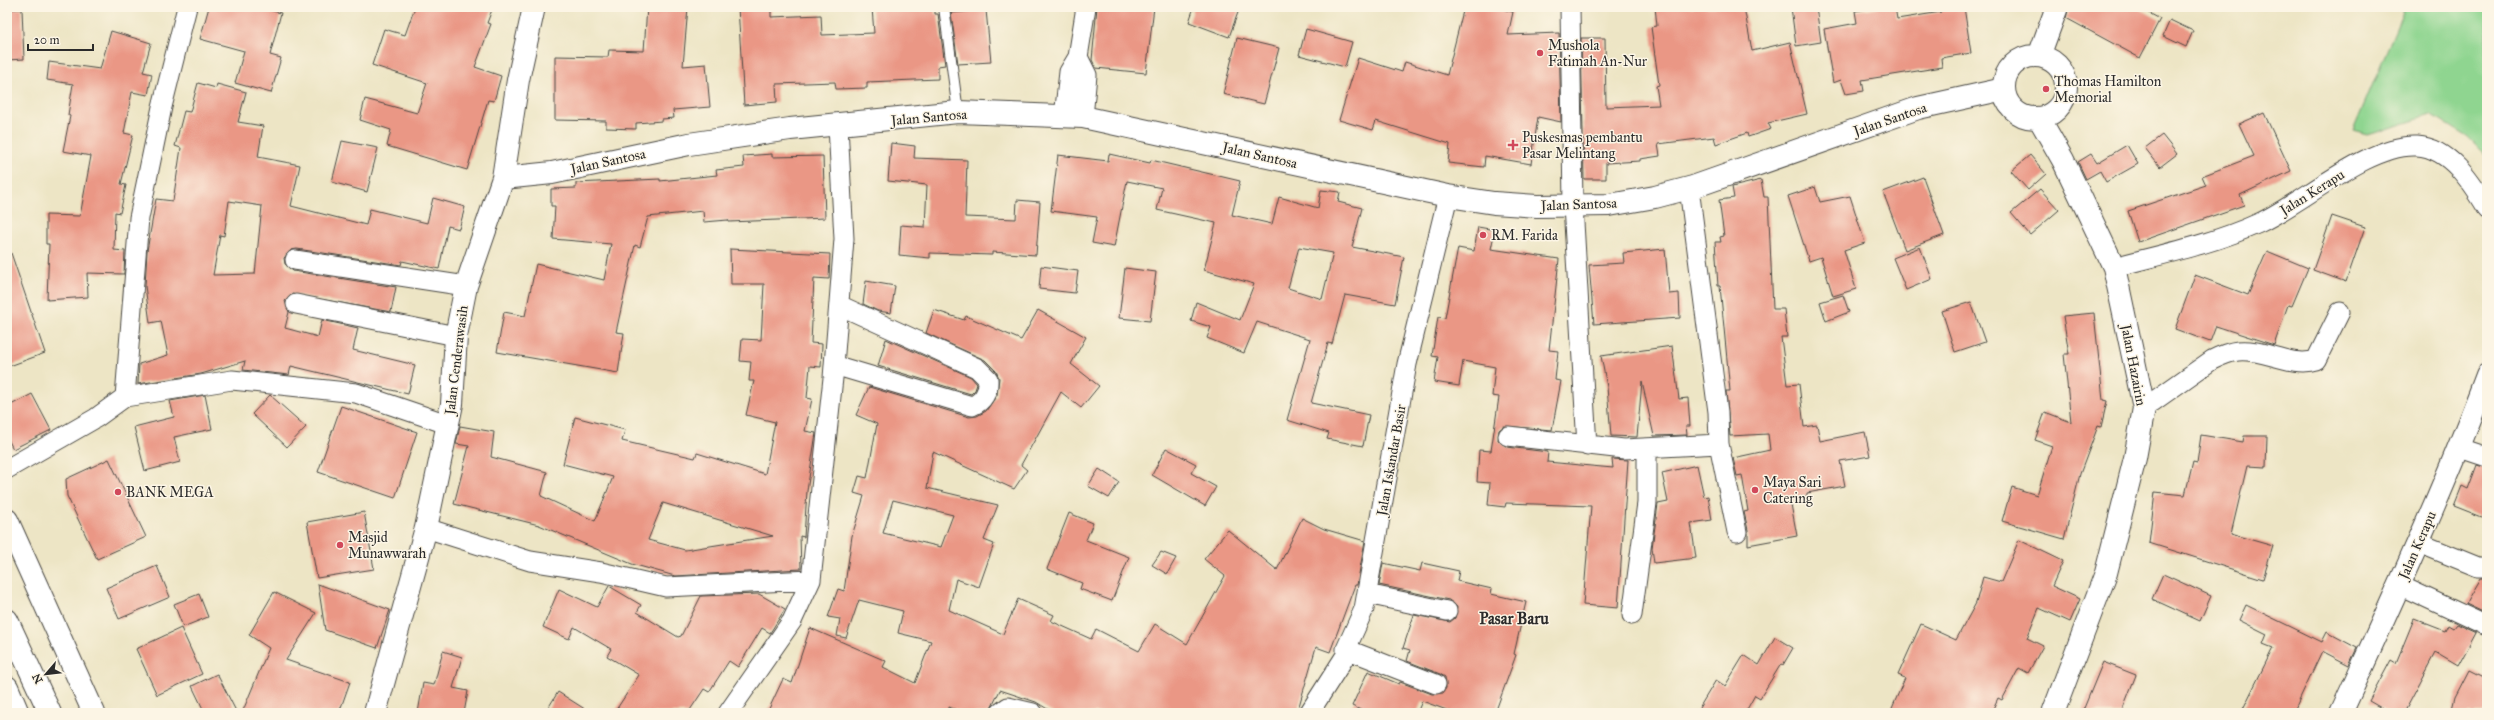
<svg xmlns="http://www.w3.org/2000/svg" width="2494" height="720" font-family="'IM FELL Great Primer',serif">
<rect width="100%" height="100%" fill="#fcf5e5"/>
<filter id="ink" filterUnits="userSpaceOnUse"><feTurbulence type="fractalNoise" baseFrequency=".025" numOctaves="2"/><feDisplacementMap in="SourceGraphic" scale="8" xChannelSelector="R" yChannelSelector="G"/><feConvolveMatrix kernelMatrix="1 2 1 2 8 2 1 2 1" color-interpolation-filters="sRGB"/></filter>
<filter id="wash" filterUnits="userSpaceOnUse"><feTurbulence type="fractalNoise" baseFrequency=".012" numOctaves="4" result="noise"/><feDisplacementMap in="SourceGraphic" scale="16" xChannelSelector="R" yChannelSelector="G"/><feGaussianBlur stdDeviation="0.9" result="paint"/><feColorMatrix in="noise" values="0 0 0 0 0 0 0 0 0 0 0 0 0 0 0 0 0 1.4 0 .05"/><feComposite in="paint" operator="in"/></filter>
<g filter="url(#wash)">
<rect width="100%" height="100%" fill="#ede5c5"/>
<!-- green -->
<path fill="#8fd590" stroke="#5d805e" d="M2405,7H2487V157L2467,137L2431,115L2367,135L2353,131Z"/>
<g id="blocks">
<!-- building -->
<path fill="#ea9785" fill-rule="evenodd" d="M209,7H257L281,13L270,55L281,58L271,93L235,83L244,51L200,39Z
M415,7H493L487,23L491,24L475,67L501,76L494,101L488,100L467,170L387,146L391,130L360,120L365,99L417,113L427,83L372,65L384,29L405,35Z
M647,7H688L683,66L706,64L710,107L673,110L674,118L662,119V121L636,123V129L606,128V121L555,120V56L608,57L609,50L644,51Z
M738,7H771V17L821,15L822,35L874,33L872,8L935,7V14H938L945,65L938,66V79L867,82V88L836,89L835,82L776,84L777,102L744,105Z
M1097,7H1154L1146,73L1096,68L1092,60Z
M1194,7H1240L1229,37L1189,22Z
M1464,7H1495L1513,12L1508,35L1559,33L1561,122L1538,117L1531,164L1485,156L1484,167L1448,163L1450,144L1376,121L1373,130L1339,120L1358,58L1402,72L1405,62L1447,75Z
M1655,7H1744L1752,51L1790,42L1807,114L1768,123L1771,129L1748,137L1747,133L1716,144L1714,137L1658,144L1660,156L1640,159V161L1606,163V179H1584L1581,38H1605L1606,107L1659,105L1656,86L1659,85L1651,27L1657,26Z
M1791,7H1816L1821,42L1796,46Z
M1879,7H1895L1897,19L1941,12L1940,7H1964L1971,53L1941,58L1942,67L1862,80L1864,91L1846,94L1841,80L1833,83L1824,29L1857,23L1855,11Z
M2069,7H2138L2160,19L2140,58L2066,18Z
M7,9H22L24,59L7,60Z
M986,10L991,62L958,64L951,13Z
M2170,20L2193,31L2186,47L2163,36Z
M1306,29L1352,42L1345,67L1299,55Z
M111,31L151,43L143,72L152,74L148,95L132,92L124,133L133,135L121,184L126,185L120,213L115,212L114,250L125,251L124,274L87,273L88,297L47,300L49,244H46V215L80,216L91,156L63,151L70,116L68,115L73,84L47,80L49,62L100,69Z
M1237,38L1279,48L1264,104L1223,94Z
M198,83L216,88L217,84L246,92L238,122L263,126L258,157L300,165L291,206L366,225L370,209L427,223L433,198L465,207L459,229L448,226L439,269L402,261L401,265L297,249L291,250L284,258L285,264L293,271L396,287L391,312L292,294L285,301L289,312L285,328L318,337L322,320L358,328L353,350L415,365L408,394L291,366L289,375L243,370L245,361L201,374L138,384L139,364L168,355L161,321L150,323L145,286L147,251L156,199L173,201L181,148L175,146L184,111L190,112ZM229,201L262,206L255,274L213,275L220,235L224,236Z
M2264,113L2291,171L2240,195L2244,205L2138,242L2128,211L2206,185L2202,176L2254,156L2239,124Z
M2162,135L2177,154L2160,167L2145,148Z
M342,141L378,148L367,192L332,182Z
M891,143L915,146L914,158L967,160L965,217L1016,219L1017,200L1040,202L1036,255L992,252V255L930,253V258L899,255L901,225L925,227L927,185L888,181Z
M2127,145L2138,164L2106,182L2100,171L2086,179L2078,162L2091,154L2097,163Z
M772,154V157L823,156L825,218L729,222L728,220L704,222L703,211L648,217L640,247L635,245L616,332L624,333L618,373L497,352L504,312L525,316L536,264L604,280L611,244L553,239L555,206H551V189L576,188V183L660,179V181L717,175L716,170L744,167L743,156Z
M1109,154L1150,163L1151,160L1240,181L1232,215L1272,224L1279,197L1318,208L1321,190L1340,192L1338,202L1362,208L1352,247L1404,257L1395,304L1345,295L1332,344L1328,343L1311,403L1369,415L1363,446L1327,439L1329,433L1287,420L1310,339L1257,322L1244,353L1207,338L1211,327L1191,321L1196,302L1240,320L1254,284L1204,270L1216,223L1157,210L1162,188L1127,181L1114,247L1092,243L1097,217L1051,211L1058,155L1108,161ZM1299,247L1333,253L1322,299L1288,288Z
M2030,155L2046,174L2028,190L2011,171Z
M1923,177L1944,235L1905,250L1883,192Z
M1761,180L1764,197H1768L1773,309H1784L1787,337H1781L1787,385L1799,384L1804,427L1817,425L1820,441L1865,432L1870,456L1840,461L1845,486L1807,493V496L1790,499L1797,536L1748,545V530L1744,512L1748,511L1742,475L1737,476L1733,458L1770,450L1768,434L1730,436L1726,391H1730L1720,286H1718L1715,242H1721L1720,237L1724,236L1719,200L1734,198L1732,187Z
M1815,187L1820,202L1850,196L1865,243L1844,250L1856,289L1833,296L1821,257L1809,261L1788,196Z
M2040,189L2059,210L2030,235L2011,213Z
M2332,216L2365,227L2346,282L2313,270Z
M1478,227L1495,230L1491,249L1559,259L1549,350L1558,351L1555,380L1561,381L1552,430L1504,426L1499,430L1498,440L1507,447L1548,452L1547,462L1613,468L1612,459L1628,460L1618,608L1583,605L1591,506L1506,503L1505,507L1488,505L1490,483L1477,482L1479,450L1491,451L1499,397L1492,396L1495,367L1463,361L1459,386L1434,382L1438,357L1432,356L1438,317L1445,318L1458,248L1474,251Z
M1920,247L1932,279L1906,290L1893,258Z
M730,249L830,254L829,279L814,278L811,343L822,344L821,367L810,366L807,398L812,399L805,431L816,433L807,491L804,537L800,536L801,569L675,576L632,564L539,525L454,504L469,446L456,444L460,426L494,432L491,457L547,472L541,496L595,521L613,477L563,464L575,417L625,430L622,441L695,458L697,453L765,474L775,422L746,415L754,381H749L751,362L740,361L742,339L761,340L764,284H731ZM663,503L773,536L685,550L648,540Z
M1665,249L1669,294L1679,293L1680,318L1594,324L1589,265L1624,263L1623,253Z
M10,250L45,353L7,367V251Z
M2267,251L2308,268L2292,306L2288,305L2274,345L2216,326L2210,342L2175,329L2195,275L2248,295Z
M1041,266L1078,271L1075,293L1039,289Z
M1125,268L1156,272L1150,321L1119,318Z
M866,281L895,286L891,313L878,311L863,304Z
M1843,295L1849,312L1826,321L1820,302Z
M1971,302L1985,342L1955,352L1942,311Z
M934,310L964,320L966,316L1021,340L1038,310L1086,337L1071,364L1099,386L1081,408L1061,392L1021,465L1027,470L1014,489L933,452L927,488L998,505L984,540L994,544L979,587L956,579L949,610L1003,634L1018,599L1054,615L1051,621L1091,639L1096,629L1139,651L1155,624L1187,644L1225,576L1204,559L1228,530L1277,570L1302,518L1324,529L1365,541L1357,585H1355L1330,652L1316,647L1297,713H1054L1036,702L1000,690L989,713H966L949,707L948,713H767L783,679L792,683L810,628L886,661L883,667L915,683L931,641L898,633L903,611L859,600L846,638L837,636L840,619L828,617L838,589L844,591L852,536L864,496L854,493L859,476L867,478L877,424L856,415L869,387L969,417L977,416L986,411L997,395L999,378L996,371L985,360L926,333ZM893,500L953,515L941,547L883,533Z
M2094,313L2103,400L2107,401L2101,427L2098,426L2080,474L2064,539L2002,521L2012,487L2037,495L2052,446L2035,440L2045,412L2071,422L2064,354H2069L2063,316Z
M886,339L971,377L977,384L975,390L971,394L878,366Z
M1672,346L1679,399L1688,398L1690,426H1686L1687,435L1654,436L1642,382L1637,437L1611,436L1607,387L1601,356Z
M32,394L51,430L13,449L7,437V407Z
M205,395L212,429L174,437L180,462L145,471L134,427L174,417L170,401Z
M270,395L306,427L287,447L252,414Z
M341,406L417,432L395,498L318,472Z
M2201,435L2243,442L2244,436H2267L2266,467L2247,466L2231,534L2273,546L2263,579L2149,543L2155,492L2185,495L2193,462L2197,463Z
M1166,448L1196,464L1191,473L1216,487L1205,506L1152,475Z
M109,459L146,537L97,559L67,496L66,479Z
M1697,465L1704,497L1708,496L1712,520L1691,523L1696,558L1654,563L1652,548L1658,504L1668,502L1662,473Z
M2477,465L2487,468V519L2454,506L2462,486L2468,489Z
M1099,469L1119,482L1109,498L1088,486Z
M364,512L374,569L317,578L307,522Z
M1069,513L1093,523L1086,540L1129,557L1112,601L1080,589L1082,583L1047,569Z
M2019,540L2063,561L2052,586L2080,599L2070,622L2039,608L2027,638L2043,646L2028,673L2019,668L2002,700L1998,698L1991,713H1890L1905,678L1898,675L1921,624L1956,640L1976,603L1983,577L2001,582Z
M1161,552L1176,558L1167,574L1152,565Z
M1383,563L1420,571L1422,563L1459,571L1457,581L1492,589L1491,594L1526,602L1514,654L1516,655L1495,713H1455L1422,701L1417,713H1367L1352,706L1368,671L1399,684L1400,682L1432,694L1443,693L1446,688L1445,677L1440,674L1407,661L1410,650L1403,648L1414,615L1450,622L1455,618L1457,607L1449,600L1379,585Z
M157,566L170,597L119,619L106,588Z
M2163,574L2211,596L2200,621L2152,599Z
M2481,578H2487V614L2466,604Z
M318,584L390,610L377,648L325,630Z
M609,586L641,605L637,612L678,637L681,636L701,596L759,594L785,609L770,633L762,628L738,667L729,661L709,692L704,689L688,713H614L639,675L607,656L611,649L574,627L569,639L543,627L559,589L597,607Z
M274,592L316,613L286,660L350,682L339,713H242L269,648L249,635Z
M199,594L208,617L183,627L174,604Z
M2246,605L2322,642L2327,632L2357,648L2349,665L2322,651L2293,713H2241L2273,648L2263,644L2267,634L2239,620Z
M2414,619L2445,631L2448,625L2453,628L2456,624L2476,633L2458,666L2436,653L2404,713H2390L2369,701L2391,660L2396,663Z
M181,628L202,674L157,695L136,649Z
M1775,637L1793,648L1783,665L1781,664L1760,698L1755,695L1745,713H1696L1716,680L1725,686L1744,655L1759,665Z
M443,651L462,657L453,688L468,691L464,713H418L423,683L434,685Z
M2103,662L2136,675L2121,713H2082Z
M2469,670L2487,679V713H2451L2455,697Z
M217,674L237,713H205L192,686Z
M558,692L591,713H545Z"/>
</g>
</g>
<g filter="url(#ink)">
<use href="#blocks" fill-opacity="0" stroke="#484742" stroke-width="1"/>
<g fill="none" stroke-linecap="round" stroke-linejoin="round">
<defs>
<path id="service" d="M944,7L958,112"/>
<path id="minor" d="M1570,7L1573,205L1587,446
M1078,57L1087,75L1083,117
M1064,117L1069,72L1078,57L1086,7
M295,260L466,286
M2114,267C2163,254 2213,244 2259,223C2303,203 2369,143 2417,146C2450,148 2472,183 2487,208
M296,304L456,336
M834,365L972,406C983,402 989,391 988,379L977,368L839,305
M125,397L232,380L356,393L447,424
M2144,408L2212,360C2220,356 2229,352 2238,351C2264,348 2291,368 2316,360L2340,312
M1508,436L1624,449L1719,444L1718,412L1689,188
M1719,444L1737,532
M2460,448L2487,457
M7,469L96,418L125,397L139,218L162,107L187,7
M426,528L530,561L601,572L666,587L811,580
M2419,543L2478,567H2487
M2399,585L2487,626
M1367,594L1447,611
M1632,615L1647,503V448
M1346,649L1436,684
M728,713L792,621L811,580L833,378L844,239L838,126
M1000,713L1008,707L1033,713
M1309,713L1346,655V649L1364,609L1407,364L1448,196"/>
<path id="tertiary" d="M503,178L552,173L689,144L790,129L958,112L1083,117L1448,196L1494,203L1537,206L1609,205L1655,197L1693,187L1918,108L2004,89
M375,713L426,528L452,404L456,336L466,286L503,178L518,80L534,7
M2341,713C2392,601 2444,490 2487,375"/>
<path id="secondary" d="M2039,56L2057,7
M2004 87a31 31 0 1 1 62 0a31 31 0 1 1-62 0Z
M2039,118L2063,160L2114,267L2144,408L2135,458L2106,573L2053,713
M7,520L94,713
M7,620L50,713
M7,687L18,713"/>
</defs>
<!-- service casing -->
<use href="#service" stroke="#484742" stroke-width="12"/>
<!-- minor casing -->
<use href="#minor" stroke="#484742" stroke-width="21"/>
<!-- tertiary casing -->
<use href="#tertiary" stroke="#484742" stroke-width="24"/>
<!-- secondary casing -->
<use href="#secondary" stroke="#484742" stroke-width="24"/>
<!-- service -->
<use href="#service" stroke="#fff" stroke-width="10"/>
<!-- minor -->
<use href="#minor" stroke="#fff" stroke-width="19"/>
<!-- tertiary -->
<use href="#tertiary" stroke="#fff" stroke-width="22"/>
<!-- secondary -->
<use href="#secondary" stroke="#fff" stroke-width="22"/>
</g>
</g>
<!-- markers -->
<g fill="#d1495b" stroke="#fcf5e5" stroke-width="1.5">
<circle cx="1540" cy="53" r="4"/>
<circle cx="2046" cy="89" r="4"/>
<path d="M1511 139h4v4h4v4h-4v4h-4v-4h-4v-4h4z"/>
<circle cx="1483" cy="235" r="4"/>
<circle cx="1755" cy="490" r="4"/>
<circle cx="118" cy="492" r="4"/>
<circle cx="340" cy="545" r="4"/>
</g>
<g text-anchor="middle" stroke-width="3" stroke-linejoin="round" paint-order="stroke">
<!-- poi labels -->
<g font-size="14" fill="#2b2b2b" stroke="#fcf5e5" text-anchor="start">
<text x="1548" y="50">Mushola<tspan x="1548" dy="16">Fatimah An-Nur</tspan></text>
<text x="2054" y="86">Thomas Hamilton<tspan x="2054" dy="16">Memorial</tspan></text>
<text x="1522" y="142">Puskesmas pembantu<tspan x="1522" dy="16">Pasar Melintang</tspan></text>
<text x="1491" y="240">RM. Farida</text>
<text x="1763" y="487">Maya Sari<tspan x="1763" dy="16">Catering</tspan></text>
<text x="126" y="497">BANK MEGA</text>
<text x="348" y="542">Masjid<tspan x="348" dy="16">Munawwarah</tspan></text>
</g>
<!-- street labels -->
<g font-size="14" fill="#2b2b2b" stroke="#fcf5e5">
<text transform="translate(929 117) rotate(-5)" y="5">Jalan Santosa</text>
<text transform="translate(1890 119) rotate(-19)" y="5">Jalan Santosa</text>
<text transform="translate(1260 155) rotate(13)" y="5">Jalan Santosa</text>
<text transform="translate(608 161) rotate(-12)" y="5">Jalan Santosa</text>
<text transform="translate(2312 192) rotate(-32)" y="5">Jalan Kerapu</text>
<text transform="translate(1579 204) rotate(-2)" y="5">Jalan Santosa</text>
<text transform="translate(456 360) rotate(-83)" y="5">Jalan Cenderawasih</text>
<text transform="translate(2134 365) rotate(79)" y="5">Jalan Hazairin</text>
<text transform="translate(1391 460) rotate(-80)" y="5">Jalan Iskandar Basir</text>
<text transform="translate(2417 545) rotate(-66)" y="5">Jalan Kerapu</text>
</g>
<!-- quarter labels -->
<g font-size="16" font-weight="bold" fill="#2b2b2b" stroke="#fcf5e5">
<text x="1514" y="624">Pasar Baru</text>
</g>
</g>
<!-- margin -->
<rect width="2494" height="720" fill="none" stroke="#fcf5e5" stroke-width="24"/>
<!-- north arrow -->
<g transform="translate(46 674) rotate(242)" stroke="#fcf5e5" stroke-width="3" paint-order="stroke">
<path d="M0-3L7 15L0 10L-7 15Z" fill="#2b2b2b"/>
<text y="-6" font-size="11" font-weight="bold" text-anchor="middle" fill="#2b2b2b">N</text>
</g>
<!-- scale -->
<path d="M28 44v6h65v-6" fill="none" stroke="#2b2b2b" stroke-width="2"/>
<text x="34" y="44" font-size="12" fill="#2b2b2b" stroke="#fcf5e5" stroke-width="3" paint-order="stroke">20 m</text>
</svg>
